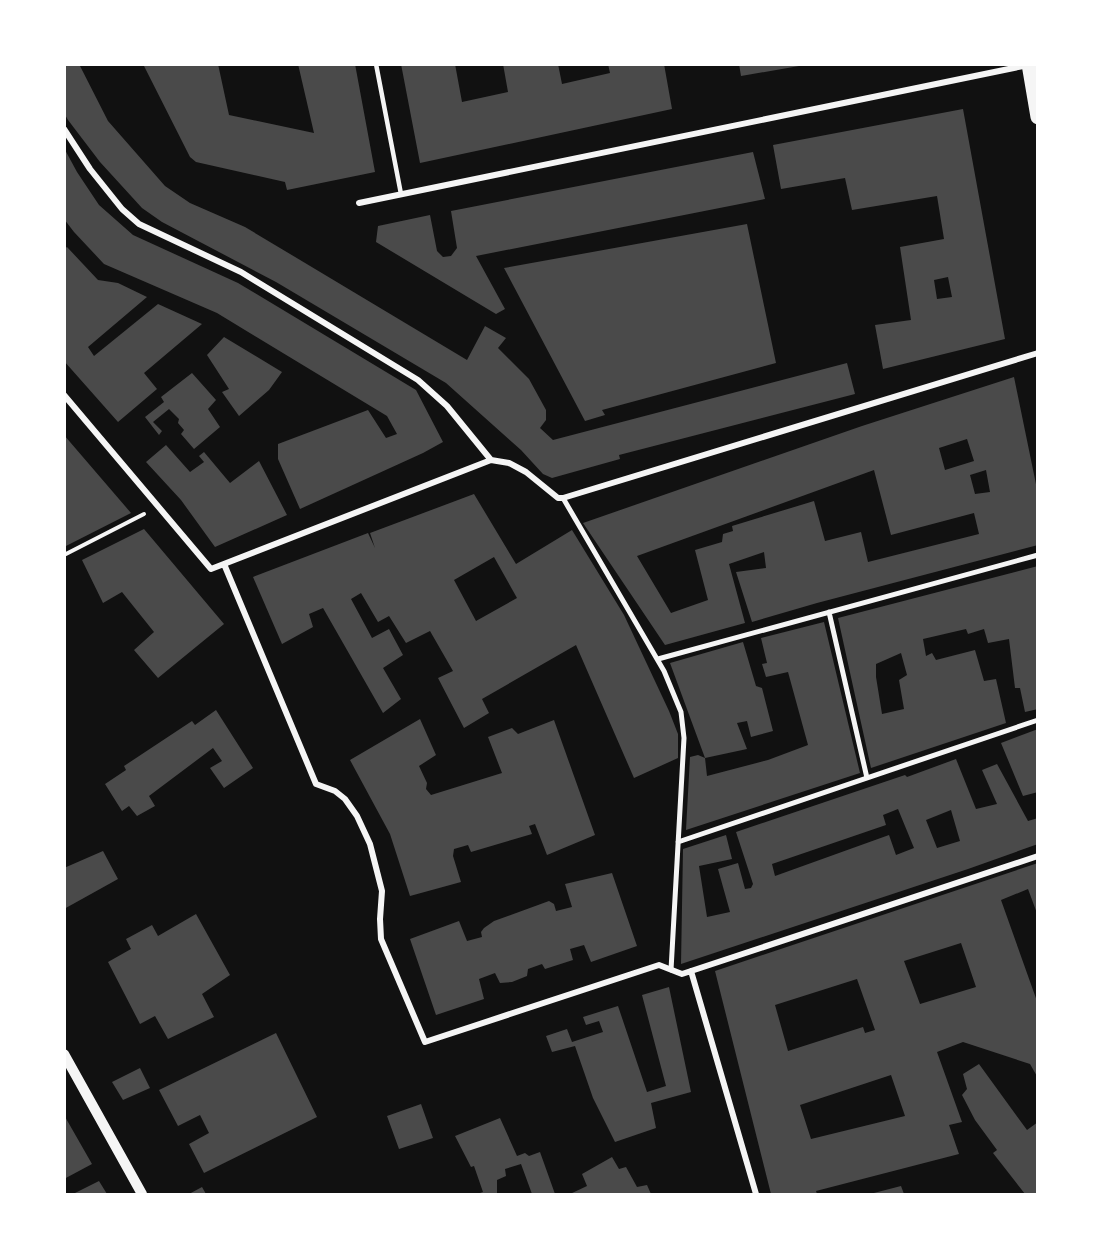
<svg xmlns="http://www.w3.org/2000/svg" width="1102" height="1259" font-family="'Titillium Web',sans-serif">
<rect width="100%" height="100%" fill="#111"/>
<!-- building -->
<path fill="#4a4a4a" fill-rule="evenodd" d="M64,64H79L108,121L165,186L190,203L245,227L467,360L485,326L506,338L498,348L529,379L546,410V420L540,428L553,440L847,363L855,394L619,455L620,459L552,478L543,474L521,450L446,383L276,282L162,222L142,208L100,162L68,120L64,113Z
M143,64H218L229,115L314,133L298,64H355L375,172L287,190L285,182L196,162L190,157Z
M401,64H455L462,102L508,92L503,64H558L562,84L610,73L608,64H664L672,109L420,163Z
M739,64H798L799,66L741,76Z
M963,109L1005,339L883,369L875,325L911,320L900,247L944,239L937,196L852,210L845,178L781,189L773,145ZM948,277L952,297L937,299L934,280Z
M64,148L77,172L99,205L133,235L238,283L416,390L443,442L423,453L300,509L278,459V444L368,410L386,438L397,434L387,416L217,313L104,264L74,232L64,219Z
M753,152L765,199L476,256L505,309L496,314L376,242L378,226L430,215L437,251L443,257L451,256L457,248L451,211Z
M747,224L776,363L602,410L605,415L585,421L504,268Z
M67,247L98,280L118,283L147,297L88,347L94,356L158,304L202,324L144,373L157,389L118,422L64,361V249Z
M224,337L282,372L269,390L239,416L222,392L229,389L207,355Z
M192,373L216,400L208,409L220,427L194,449L181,434L184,430L178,423L179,419L169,409L153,422L162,431L159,435L145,417L164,402L161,397Z
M1014,377L1038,494V545L817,603L752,622L736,572L766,568L764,552L729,564L745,623L665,645L583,523L862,426ZM967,439L974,461L945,470L939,448ZM874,470L891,535L974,513L979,534L868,562L861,532L825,541L814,501L732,526L733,531L723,534L722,542L695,550L708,600L671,613L637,556ZM986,470L990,492L975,494L970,475Z
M64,435L131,513L64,547Z
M166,445L190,472L204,462L199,456L204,452L230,483L259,461L287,515L215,547L181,500L146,462Z
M474,494L516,564L572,530L624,615L669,711L678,734V758L634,778L576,645L482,699L489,713L464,728L438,678L453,671L430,631L406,643L389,616L378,622L361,593L351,599L372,638L389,629L403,655L383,668L401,699L383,713L323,608L309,614L313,627L282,644L253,577L368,533L375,548L370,533ZM494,557L517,598L476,621L454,580Z
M144,529L224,624L158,678L134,650L154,632L122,592L103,603L82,560Z
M1038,566V709L1025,712L1020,688H1015L1009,639L988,643L984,629L968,634L966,629L923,639L926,656L932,653L936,660L975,650L984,681L996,679L1006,723L871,768L838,618ZM901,653L907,675L899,680L904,709L882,714L876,677V664Z
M824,622L860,773L686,830L690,757L698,755L705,758L670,663L743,642L756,686L762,688L773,731L751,737L747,721L737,723L747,749L705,758L707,776L768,760L808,745L788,672L766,677L762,664L767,663L761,638Z
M216,710L253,768L224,788L210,768L222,761L213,748L149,796L155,806L137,816L129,806L122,811L105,784L126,770L124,766L192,721L195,725Z
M420,719L436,755L419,766L427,783L426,789L431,795L502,773L488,737L512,728L518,734L554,720L595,835L547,855L535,824L529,826L532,834L471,852L468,845L454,849L453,856L461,882L410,896L390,834L350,760Z
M1038,729V792L1023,796L1001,743Z
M956,759L976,809L997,804L982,770L997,764L1028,821L1038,818V844L968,869L681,964L683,849L726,835L732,859L699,866L707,917L730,912L718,869L738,863L745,889L751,888L753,884L736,832L905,775L907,777ZM898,809L914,848L896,855L889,835L775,876L772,864L886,825L883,815ZM951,810L960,841L937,848L926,820Z
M103,851L118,879L64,909V868Z
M1038,863V916L1028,889L1001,900L1038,1004V1078L1030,1064L963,1042L937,1052L962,1122L949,1125L959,1154L816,1191L817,1194H771L715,971ZM961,943L976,987L920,1004L904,961ZM857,979L875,1030L865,1033L863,1027L788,1051L775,1005ZM891,1075L905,1116L811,1139L800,1105Z
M612,873L637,946L591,962L584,945L570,949L573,960L545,969L542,964L528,969L527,976L512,982L500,983L495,973L479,979L484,999L436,1015L410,939L459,921L467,941L482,937L481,932L484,928L494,921L549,901L554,904L556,911L572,907L565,884Z
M196,914L230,975L202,994L214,1017L168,1039L155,1016L140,1024L108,962L131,949L126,939L152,925L158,936Z
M669,987L691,1092L651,1103L656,1128L615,1142L593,1098L575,1046L552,1052L546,1036L567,1029L572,1042L603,1032L599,1021L586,1025L583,1017L618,1006L647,1092L666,1086L642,995Z
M276,1033L317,1117L204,1173L189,1144L209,1133L200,1115L178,1126L159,1090Z
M979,1064L1027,1130L1038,1122V1194H1025L993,1153L997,1150L975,1120L962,1095L967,1089L963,1074Z
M140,1068L150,1088L123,1100L112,1082Z
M421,1104L433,1138L399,1149L387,1116Z
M64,1115L92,1164L64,1179Z
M500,1118L517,1156L525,1153L529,1156L540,1152L555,1194H532L521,1164L505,1169L506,1176L497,1180V1194H477L483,1192L474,1166L471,1167L455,1136Z
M612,1157L619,1169L626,1167L637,1187L647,1185L651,1194H570L587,1186L582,1174Z
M99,1181L107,1194H73Z
M901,1186L904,1194H870Z
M202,1187L206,1194H189Z"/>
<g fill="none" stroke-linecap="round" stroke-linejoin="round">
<!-- path -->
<path stroke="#f5f5f5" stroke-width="4" d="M64,555L144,514"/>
<!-- service -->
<path stroke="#f5f5f5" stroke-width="4.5" d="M376,64L401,194"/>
<!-- pedestrian -->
<path stroke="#f5f5f5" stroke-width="5" d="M563,498L664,671L681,712L684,738L671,970
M829,612L867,778
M658,659L1038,555
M678,842L1038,720"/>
<!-- minor -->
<path stroke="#f5f5f5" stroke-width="6" d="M64,129L90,169L122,209L139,224L241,272L418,380L447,406L491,460L509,463L526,472L558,498H563L1038,353
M359,203L1028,65
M64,395L211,569L491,460
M224,564L316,784L335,791L345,799L357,816L370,844L382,891L380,919L381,939L425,1042L659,965L682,974L1038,856
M691,971L756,1194"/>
<!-- tertiary -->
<path stroke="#f5f5f5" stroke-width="10" d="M64,1054L142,1194"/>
<!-- primary -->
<path stroke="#f5f5f5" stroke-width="15" d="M1029,64L1038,117"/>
</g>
<!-- border -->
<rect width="1102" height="1259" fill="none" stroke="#ffffff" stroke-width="132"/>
</svg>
